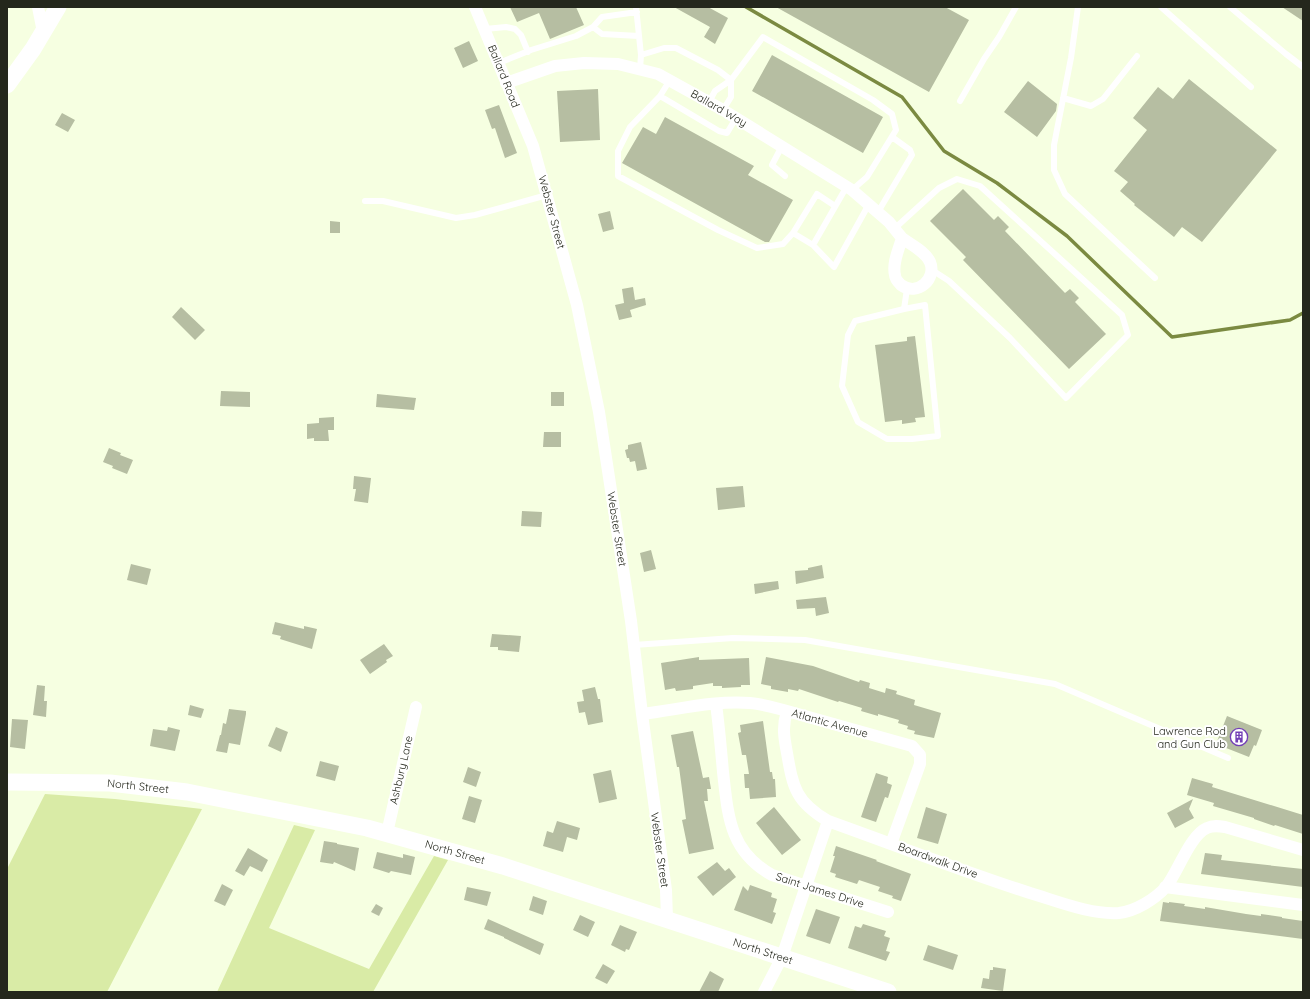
<svg xmlns="http://www.w3.org/2000/svg" width="1310" height="999" font-family="Quicksand,sans-serif">
<rect width="100%" height="100%" fill="#f6ffe1"/>
<!-- green -->
<path fill="#d9eba6" d="M45,794L115,799L202,809L107,992H7V869Z
M294,825L315,830L269,928L369,969L434,856L448,860L373,992H217Z"/>
<g fill="none" stroke-linecap="round" stroke-linejoin="round">
<!-- stream -->
<path stroke="#7b8a41" stroke-width="3.5" d="M746,7L902,97L944,151L997,183L1067,236L1172,337L1290,320L1303,313"/>
</g>
<!-- building -->
<path fill="#b6bea2" d="M510,7H576L584,25L550,39L539,13L517,22Z
M674,7H708L728,18L715,44L704,37L710,27Z
M776,7H945L969,20L929,92Z
M1282,7H1303V21Z
M469,41L478,61L463,68L454,48Z
M772,55L883,117L863,153L752,91Z
M1189,79L1277,150L1202,242L1182,227L1174,237L1134,205L1135,204L1120,191L1128,182L1114,171L1147,130L1133,118L1158,87L1173,99Z
M1028,81L1057,104L1056,111L1037,137L1004,112Z
M598,89L600,140L560,142L557,91Z
M499,105L517,153L505,158L495,128L492,129L485,110Z
M62,113L75,120L68,132L55,125Z
M665,117L754,166L748,175L793,200L769,242H765L622,163L643,127L656,134Z
M963,189L994,220L998,216L1009,227L1005,231L1065,293L1070,289L1079,298L1075,302L1106,334L1069,369L963,260L966,257L930,221Z
M610,211L614,229L603,232L598,214Z
M330,221L340,222V233H330Z
M633,287L635,300L645,298L646,305L630,310L632,317L619,320L615,305L624,303L622,289Z
M181,307L205,330L195,340L172,317Z
M915,336L925,417L915,418L916,422L902,424V420L885,422L875,345L907,341V337Z
M221,391L250,392V407L220,406Z
M551,392H564V406H551Z
M377,394L416,398L414,410L376,407Z
M334,417V430H328L329,441H314V438L307,439V424L319,423V418Z
M544,432H561V447H543Z
M641,442L647,469L637,471L635,461L630,462L629,458H627L625,450L628,449V445Z
M109,448L121,453L120,455L133,460L127,474L112,468L113,466L103,462Z
M354,476L371,478L368,503L354,501L356,489H353Z
M743,486L745,507L718,510L716,488Z
M522,511L542,512L541,527L521,526Z
M651,550L656,569L644,572L640,553Z
M131,564L151,569L147,585L127,580Z
M822,565L824,578L796,584L795,571L808,570V568Z
M778,581L779,589L755,594L754,584Z
M826,597L829,613L816,616L815,608L797,609L796,600Z
M275,622L304,629V626L317,629L312,649L280,639L281,636L272,634Z
M492,634L521,636L519,652L498,650V647H490Z
M384,644L393,656L386,660L387,662L370,674L360,660Z
M699,657V660L749,658L750,685H741V687L722,688V686H713V683L693,686V689L676,691L675,688L665,690L661,663Z
M766,657L813,666L859,682L860,680L870,683L869,688L885,693L886,688L897,691L896,694L915,700L914,705L941,713L934,738L914,734L915,731L907,729L908,726L898,723L899,720L878,714V716L861,711L862,708L839,701L838,702L799,689L798,691L788,689V692L771,689V686L761,684Z
M37,685L45,686L44,701H47L46,717L33,715Z
M595,687L598,699H600L603,722L588,725L585,712L579,713L577,702L584,701L582,690Z
M190,705L204,709L201,718L188,715Z
M229,709L246,711V714L240,745L229,743L227,753L216,751L220,735H221L223,723L226,724Z
M1227,716L1262,730L1256,746L1254,745L1249,757L1216,744Z
M12,719L28,720L25,749L10,747Z
M763,721L770,772H772L773,779H775L776,797L750,799L749,788H745L744,774H749L746,755H742L738,733L741,732L740,725Z
M168,727L180,730L175,751L150,746L153,729L167,731Z
M276,727L288,732L281,752L268,746Z
M693,731L703,778L709,777L711,789H707L708,801H704L714,849L689,854L682,820L686,819L679,767H677L671,735Z
M320,761L339,766L335,781L316,776Z
M468,767L481,772L476,787L463,782Z
M611,770L617,799L599,803L593,774Z
M876,773L888,777L887,783L892,785L888,798L885,797L876,822L861,817Z
M1192,778L1213,784L1212,787L1303,815V834L1275,825L1274,826L1254,819V818L1213,806L1214,803L1187,795Z
M469,796L482,800L475,823L462,819Z
M1193,799L1189,809L1194,818L1175,828L1167,813Z
M774,807L801,840L782,855L756,823Z
M926,807L947,814L938,844L917,838Z
M557,821L580,828L577,840L567,837L563,852L543,846L547,831L553,833Z
M324,841L337,843V844L359,848L355,871L334,862L333,864L320,862Z
M836,846L877,860L876,861L911,874L901,901L892,898L893,896L878,891L880,887L859,880L857,884L835,877L836,874L830,872L835,856H833Z
M248,848L268,860L262,872L250,866L244,876L235,871Z
M377,852L403,858V854L415,857L411,875L391,871L389,873L373,868Z
M1205,853L1222,855L1221,860L1303,869V887L1201,874Z
M717,862L725,871L729,868L736,877L713,896L697,877Z
M222,884L233,890L225,906L214,901Z
M750,885L772,893L771,897L777,899L773,912L776,913L772,924L734,910L743,886L748,891Z
M467,887L491,892L487,906L464,900Z
M533,896L547,901L543,915L529,910Z
M1163,902L1169,903V902L1185,904L1184,906L1205,909V907L1246,914L1261,916V914L1282,917V918L1303,921V939L1160,921Z
M376,904L383,908L379,916L371,912Z
M816,909L840,917L830,944L806,936Z
M580,915L595,922L588,937L573,930Z
M488,919L544,944L540,955L504,938V937L484,929Z
M863,924L886,931L884,936L890,938L886,951L890,952L886,961L848,948L855,926L861,928Z
M620,925L637,932L629,950L626,949L625,952L611,945Z
M928,945L958,955L953,970L923,960Z
M603,964L615,971L607,984L595,978Z
M993,967L1006,969L1003,991L981,988L983,978L989,979L990,970H993Z
M710,971L724,979L718,992H699Z"/>
<g fill="none" stroke-linecap="round" stroke-linejoin="round">
<!-- service -->
<path stroke="#fff" stroke-width="6" d="M636,7L641,55
M1078,7L1071,58L1054,145V170L1065,194L1155,278
M1161,7L1251,87
M1230,7L1286,54L1303,67
M637,12L602,17L593,27L602,34L639,36
M485,29L506,27L515,29L521,35L528,52
M499,63L531,50L576,36L593,27
M640,69L641,55L664,48H676L718,70L731,80
M670,80L660,96L630,127L618,151V176L718,230L757,248L783,244L793,233
M660,96L719,131L727,133L736,118
M1063,98L1091,106L1103,99L1137,56
M960,101L984,59L999,37L1016,7
M709,102L715,91L731,80L763,37L873,100L892,114L896,130L867,177L852,190
M723,110L731,97V80
M782,146L772,165L785,176
M365,201H383L456,218L475,215L547,195
M835,206L817,194L793,233L813,245L847,186
M878,212L912,155L910,150L892,137
M894,229L939,188L957,179L980,186L1122,315L1128,335L1066,398L1010,338L949,281L932,270
M813,245L834,267L869,204
M904,309L925,305L938,436L912,439H887L858,422L842,386L848,335L855,321L904,309L907,289
M634,645L733,638L805,640L1055,684L1228,758"/>
<!-- minor -->
<path stroke="#fff" stroke-width="12" d="M38,7L43,32
M475,7L533,146L577,305L599,412L631,621L642,714L666,890L667,919
M506,83L555,66L584,63L618,64L658,74L723,110L852,190L889,222L902,238C899,249 892,263 895,275C895,279 898,282 901,285C918,297 937,278 930,262C925,251 911,245 902,238
M716,704C719,726 721,749 723,772C728,815 729,851 772,875L888,912
M787,711C782,727 784,737 787,753C793,788 796,802 828,821C895,845 962,871 1030,893C1057,901 1091,915 1119,913C1136,911 1155,899 1166,887C1178,872 1190,835 1207,828C1213,825 1219,826 1225,827L1303,850
M642,714C676,710 716,700 750,703C763,704 775,708 787,711L912,746L920,755V764L891,844
M387,833L416,707
M1165,887L1303,905
M764,992L782,957L828,821"/>
<!-- secondary -->
<path stroke="#fff" stroke-width="17" d="M7,85L33,49L58,7
M7,782L110,783L187,792L367,828L503,866L888,992"/>
</g>
<!-- icons -->
<defs>
<symbol id="building-ring" viewBox="-11 -11 22 22"><circle r="9.5" fill="#fff" stroke="#733fb6" stroke-width="1.5"/><path d="M-4-6H4V6H1V3H-1V6H-4ZM-2.5-4.3h1.7v1.8h-1.7ZM.8-4.3h1.7v1.8H.8ZM-2.5-1h1.7V.8h-1.7ZM.8-1h1.7V.8H.8Z" fill="#733fb6"/></symbol>
</defs>
<g fill-rule="evenodd">
<use href="#building-ring" x="1229" y="727" width="20" height="20"/>
</g>
<g text-anchor="middle" stroke-width="4" stroke-linejoin="round" paint-order="stroke">
<!-- street labels -->
<g font-size="11" fill="#24271c" stroke="#fff">
<text transform="translate(504 76) rotate(68)" y="4">Ballard Road</text>
<text transform="translate(719 108) rotate(30)" y="4">Ballard Way</text>
<text transform="translate(552 212) rotate(75)" y="4">Webster Street</text>
<text transform="translate(617 529) rotate(81)" y="4">Webster Street</text>
<text transform="translate(830 723) rotate(16)" y="4">Atlantic Avenue</text>
<text transform="translate(401 770) rotate(-77)" y="4">Ashbury Lane</text>
<text transform="translate(138 786) rotate(6)" y="4">North Street</text>
<text transform="translate(660 850) rotate(82)" y="4">Webster Street</text>
<text transform="translate(455 852) rotate(16)" y="4">North Street</text>
<text transform="translate(938 860) rotate(20)" y="4">Boardwalk Drive</text>
<text transform="translate(820 890) rotate(18)" y="4">Saint James Drive</text>
<text transform="translate(763 951) rotate(18)" y="4">North Street</text>
</g>
<!-- poi labels -->
<g font-size="11" fill="#24271c" stroke="#fff" text-anchor="end">
<text x="1226" y="735">Lawrence Rod<tspan x="1226" dy="13">and Gun Club</tspan></text>
</g>
</g>
<!-- border -->
<rect width="1310" height="999" fill="none" stroke="#24271c" stroke-width="16"/>
</svg>
